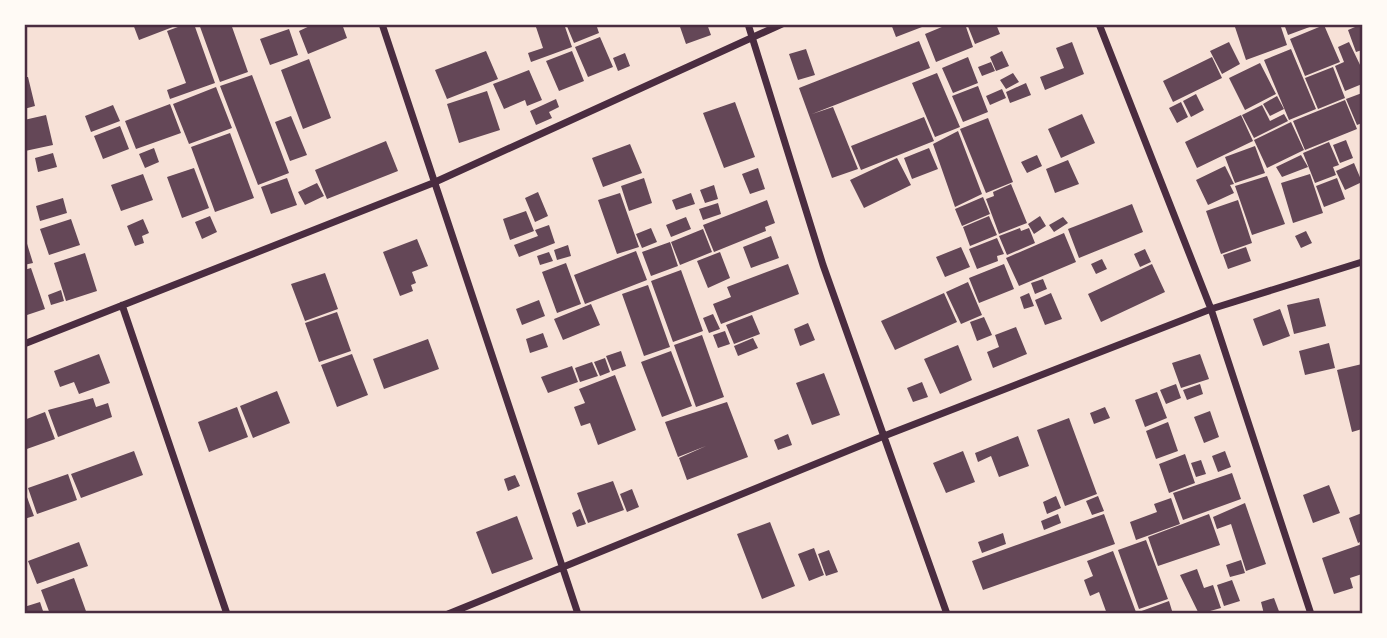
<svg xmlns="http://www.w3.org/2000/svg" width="1387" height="638" font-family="Raleway,sans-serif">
<rect width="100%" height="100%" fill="#f7e1d7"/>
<!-- building -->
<path fill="#644757" d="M133,24H178V25L139,40Z
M186,24H194L215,83L170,99L167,90L186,83L167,31Z
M199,24H231L248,72L220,82Z
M314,24H342L347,38L308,54L299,31Z
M535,24H564L572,47L531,62L528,53L543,48Z
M566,24H596L599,33L574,43Z
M679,24H707L711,35L686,44Z
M891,24H921L922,27L896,37Z
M949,24H965L973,47L936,62L925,34Z
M967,24H996L1000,34L975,44Z
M1234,24H1280L1287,45L1246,60Z
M1284,24H1315V25L1288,35Z
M1362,24V50L1356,52L1348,30Z
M1324,25L1340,62L1305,76L1290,39Z
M289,29L298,55L270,65L260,39Z
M600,37L613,67L588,77L575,47Z
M919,41L930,68L812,114L833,107L858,169L832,178L799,88Z
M1072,42L1084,74L1045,90L1040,77L1064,68L1056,48Z
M1229,42L1240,64L1222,74L1210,51Z
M1349,42L1362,69V84L1345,91L1335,66L1344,62L1338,47Z
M806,49L815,75L798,80L789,54Z
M1291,49L1316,109L1289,120L1264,60Z
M486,51L498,79L447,99L435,70Z
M572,51L584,81L559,91L546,61Z
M1002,51L1009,66L996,71L990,57Z
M625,53L630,66L618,71L613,58Z
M968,57L978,83L953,93L942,68Z
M1212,57L1222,78L1173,102L1163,81Z
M309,59L331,118L303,129L281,70Z
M991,62L995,71L982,76L978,67Z
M1260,63L1276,94L1245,110L1229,78Z
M1333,67L1345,98L1318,109L1305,78Z
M529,70L542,100L527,106L525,100L504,109L493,84Z
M937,73L960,127L935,137L912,83Z
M1013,73L1019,82L1006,89L1000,80Z
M252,75L289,173L258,185L220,86Z
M24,77H28L35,106L24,109Z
M1026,83L1031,95L1010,103L1006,92Z
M978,86L988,112L963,122L952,96Z
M216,87L232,128L189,144L173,104Z
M1002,89L1006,98L990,105L986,96Z
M487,91L500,130L459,143L447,104Z
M1362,93V123L1357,125L1346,99Z
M1196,94L1204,110L1191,117L1183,101Z
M1277,96L1284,109L1270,116L1263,104Z
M556,99L559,107L549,112L552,118L536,125L530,111Z
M1345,100L1357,129L1305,150L1293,121Z
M735,102L755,157L724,168L703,113Z
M1181,102L1188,117L1177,123L1169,108Z
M170,104L181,133L136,149L125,121Z
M113,105L120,121L91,132L85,116Z
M1262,105L1270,121L1284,114L1288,121L1254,138L1242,115Z
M1082,114L1095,143L1061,158L1048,129Z
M46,115L53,145L25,151L24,120Z
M1241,115L1253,141L1197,168L1185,142Z
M291,116L307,155L290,161L275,122Z
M924,117L934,141L861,170L851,146Z
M988,118L1013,182L986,193L960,129Z
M1291,122L1304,150L1267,168L1254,140Z
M120,126L129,149L103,159L94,136Z
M958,131L982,194L955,207L933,144Z
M230,133L254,198L215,212L191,147Z
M1346,140L1353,158L1340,163L1333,145Z
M386,141L398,171L327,199L315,170Z
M1329,142L1339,165L1333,167L1336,175L1315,183L1303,153Z
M630,144L642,173L603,187L592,158Z
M1255,146L1265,173L1235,183L1225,157Z
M154,148L159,162L145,168L139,154Z
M929,148L938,169L912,179L904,158Z
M53,153L57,167L38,172L35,158Z
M1037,155L1042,166L1027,173L1021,162Z
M1301,155L1308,167L1282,177L1276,167Z
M897,158L911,185L864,208L850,180Z
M1068,160L1079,184L1055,193L1046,169Z
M1354,163L1362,182L1345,190L1336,171Z
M1225,166L1234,184L1230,185L1234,193L1208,205L1196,180Z
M194,168L209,208L182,218L167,177Z
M758,168L765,189L750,194L742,174Z
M143,174L153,200L121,211L111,185Z
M1310,174L1323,213L1293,223L1281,183Z
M1267,176L1285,224L1252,235L1235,186Z
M287,178L297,205L271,214L261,187Z
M644,178L652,203L629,211L621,186Z
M1337,178L1345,199L1324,207L1316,186Z
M317,183L324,196L305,205L298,192Z
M1011,184L1027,223L999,234L986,199L994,196L993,192Z
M714,185L718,199L705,203L700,190Z
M538,192L548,216L535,222L525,198Z
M620,193L639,247L617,254L598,200Z
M691,193L695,204L676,210L672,200Z
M983,197L990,214L962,226L955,209Z
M63,198L67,213L40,221L36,206Z
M767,200L775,223L765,227L766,231L714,252L703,225Z
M1238,200L1252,243L1221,254L1206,211Z
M718,203L721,214L703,220L699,209Z
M1132,204L1143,232L1079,258L1068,229Z
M526,211L534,231L510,240L503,219Z
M210,216L217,232L202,239L195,222Z
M989,216L997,235L970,246L963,227Z
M1040,216L1046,226L1034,234L1028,224Z
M686,217L691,229L671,237L666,225Z
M1063,217L1068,223L1054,232L1049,225Z
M71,219L80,245L49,255L40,229Z
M143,219L149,233L142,236L144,243L135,246L127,226Z
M549,225L555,243L519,257L514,245L538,236L535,230Z
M651,228L657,242L642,248L636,234Z
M1020,228L1021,231L1029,228L1035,243L1007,255L999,236Z
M703,229L712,252L680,265L671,242Z
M1306,231L1312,243L1301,248L1295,236Z
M1064,233L1076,262L1019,286L1006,258Z
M24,234L33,263L24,265Z
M771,236L779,258L751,268L743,247Z
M997,238L1004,254L997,256L998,261L977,269L969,249Z
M417,239L428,266L412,272L416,283L411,285L413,291L400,296L383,252Z
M670,242L678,266L651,276L642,252Z
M568,245L571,256L557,260L554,250Z
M961,247L970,267L945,277L936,257Z
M1246,247L1251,261L1228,269L1223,255Z
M1145,249L1151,262L1140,267L1134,254Z
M636,251L647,280L585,304L574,275Z
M549,252L553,261L540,265L537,256Z
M720,252L730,278L708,288L697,261Z
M85,253L97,291L66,301L54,263Z
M1102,259L1107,269L1096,274L1091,264Z
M566,263L581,304L557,313L542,272Z
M788,264L799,294L721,324L713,304L731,297L727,287Z
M1004,264L1014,289L979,303L969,278Z
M1152,264L1165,292L1101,322L1088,294Z
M31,268L45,309L24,316V270Z
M681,270L703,331L673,342L651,281Z
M325,273L338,309L305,321L291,284Z
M1043,279L1047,289L1035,294L1031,283Z
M968,282L982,315L961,324L946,292Z
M648,285L670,347L644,356L622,294Z
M61,290L64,301L51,305L48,295Z
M944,293L957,322L895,350L881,321Z
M1029,293L1034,306L1024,309L1020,297Z
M1051,293L1062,319L1045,325L1035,300Z
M1319,298L1326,326L1294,334L1287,305Z
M539,300L545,316L522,325L516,309Z
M591,304L600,325L563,340L554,319Z
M1280,309L1290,336L1263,346L1253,319Z
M337,312L351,351L319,362L305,323Z
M713,314L720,329L709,333L703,318Z
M752,315L760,334L734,344L726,325Z
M984,317L992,335L977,341L970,322Z
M808,323L815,340L800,346L794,329Z
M1016,327L1027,354L993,368L987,352L999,347L995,335Z
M725,331L730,344L718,348L713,335Z
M543,333L548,347L530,353L526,339Z
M702,335L724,397L696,407L674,345Z
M753,338L758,348L738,356L734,346Z
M428,339L439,369L384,389L373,359Z
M1329,343L1335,368L1305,375L1299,351Z
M958,345L972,380L940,394L924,359Z
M621,351L626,366L612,371L606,356Z
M671,351L692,406L662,417L641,362Z
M99,354L110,383L79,394L74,382L60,387L54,371Z
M352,354L368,395L337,407L321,365Z
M1200,354L1209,379L1181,388L1172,363Z
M605,358L610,372L600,376L594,362Z
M592,362L598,376L580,382L575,368Z
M1362,364V429L1352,432L1337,370Z
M572,366L578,382L548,393L541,377Z
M824,373L840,415L812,425L796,383Z
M615,375L636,430L598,445L590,423L581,426L574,407L585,403L579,389Z
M922,382L928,397L913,402L907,388Z
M1176,384L1181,398L1166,404L1160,390Z
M1200,384L1203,394L1187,400L1183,390Z
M277,391L290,423L253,438L240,406Z
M1157,392L1167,418L1145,427L1135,400Z
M93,398L96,407L108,403L112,417L58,437L48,410Z
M727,402L748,457L687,480L679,458L706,446L678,457L665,422Z
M237,407L248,437L209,452L198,422Z
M1105,407L1110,418L1094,424L1090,413Z
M1210,411L1219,437L1204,443L1194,417Z
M45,412L55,439L24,450V420Z
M1069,418L1097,494L1065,506L1037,430Z
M1168,422L1178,451L1156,459L1146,431Z
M788,434L792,445L778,450L774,440Z
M1018,436L1029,466L999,477L991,456L978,462L975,453Z
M134,451L143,475L81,498L71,474Z
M963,451L975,482L946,493L933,463Z
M1225,451L1231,467L1218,472L1212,456Z
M1185,454L1195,483L1169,493L1159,464Z
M1201,460L1206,474L1196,477L1191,463Z
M1232,473L1241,499L1183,520L1173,493Z
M68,474L77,500L37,514L28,488Z
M515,475L520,486L508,491L504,479Z
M613,481L624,510L588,523L577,493Z
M1329,485L1340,513L1313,523L1303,495Z
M24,489L34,516L24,519Z
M632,489L639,507L627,512L620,494Z
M1056,496L1061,508L1047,514L1043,502Z
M1098,496L1104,511L1092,515L1086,501Z
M1171,498L1180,524L1136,540L1130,522L1157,512L1154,504Z
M1245,503L1266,564L1246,571L1231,524L1217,529L1213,517Z
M580,509L586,524L577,527L572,513Z
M1362,513V541L1358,543L1349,518Z
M1058,514L1061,523L1044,530L1041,521Z
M1104,514L1115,544L983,590L972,561Z
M1209,514L1220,545L1158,566L1148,537Z
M517,516L533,559L492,574L476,532Z
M770,522L795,586L762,599L737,534Z
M1003,533L1006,544L982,553L978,542Z
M1146,540L1168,599L1139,609L1118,550Z
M79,542L88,566L37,584L28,561Z
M1362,544V574L1350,578L1353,588L1334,594L1322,558Z
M814,548L824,575L809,581L798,554Z
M829,550L838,572L826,576L818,554Z
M1113,551L1136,612L1133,614H1107L1099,592L1090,596L1084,580L1093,576L1087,561Z
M1241,560L1245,573L1230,577L1226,565Z
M1197,569L1204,588L1213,585L1221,608L1199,614L1180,575Z
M74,578L87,614H50L41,590Z
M1232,580L1240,601L1224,606L1217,585Z
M1274,598L1280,614H1264L1261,602Z
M1169,601L1173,614H1136V613Z
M40,602L44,614H24V607Z"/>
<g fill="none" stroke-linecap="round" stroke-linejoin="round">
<!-- minor -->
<path stroke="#4a2c40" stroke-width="7" d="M382,24L578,614
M748,24L823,265L947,614
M1099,24L1211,309L1311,614
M122,305L227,614
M24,344L433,183L782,24
M448,614L884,436L1211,309L1362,262"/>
</g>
<!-- border -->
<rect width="1387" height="638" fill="none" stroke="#fffaf5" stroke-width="52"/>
<rect x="26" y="26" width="1335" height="586" fill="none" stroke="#4a2c40" stroke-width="2.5"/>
</svg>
